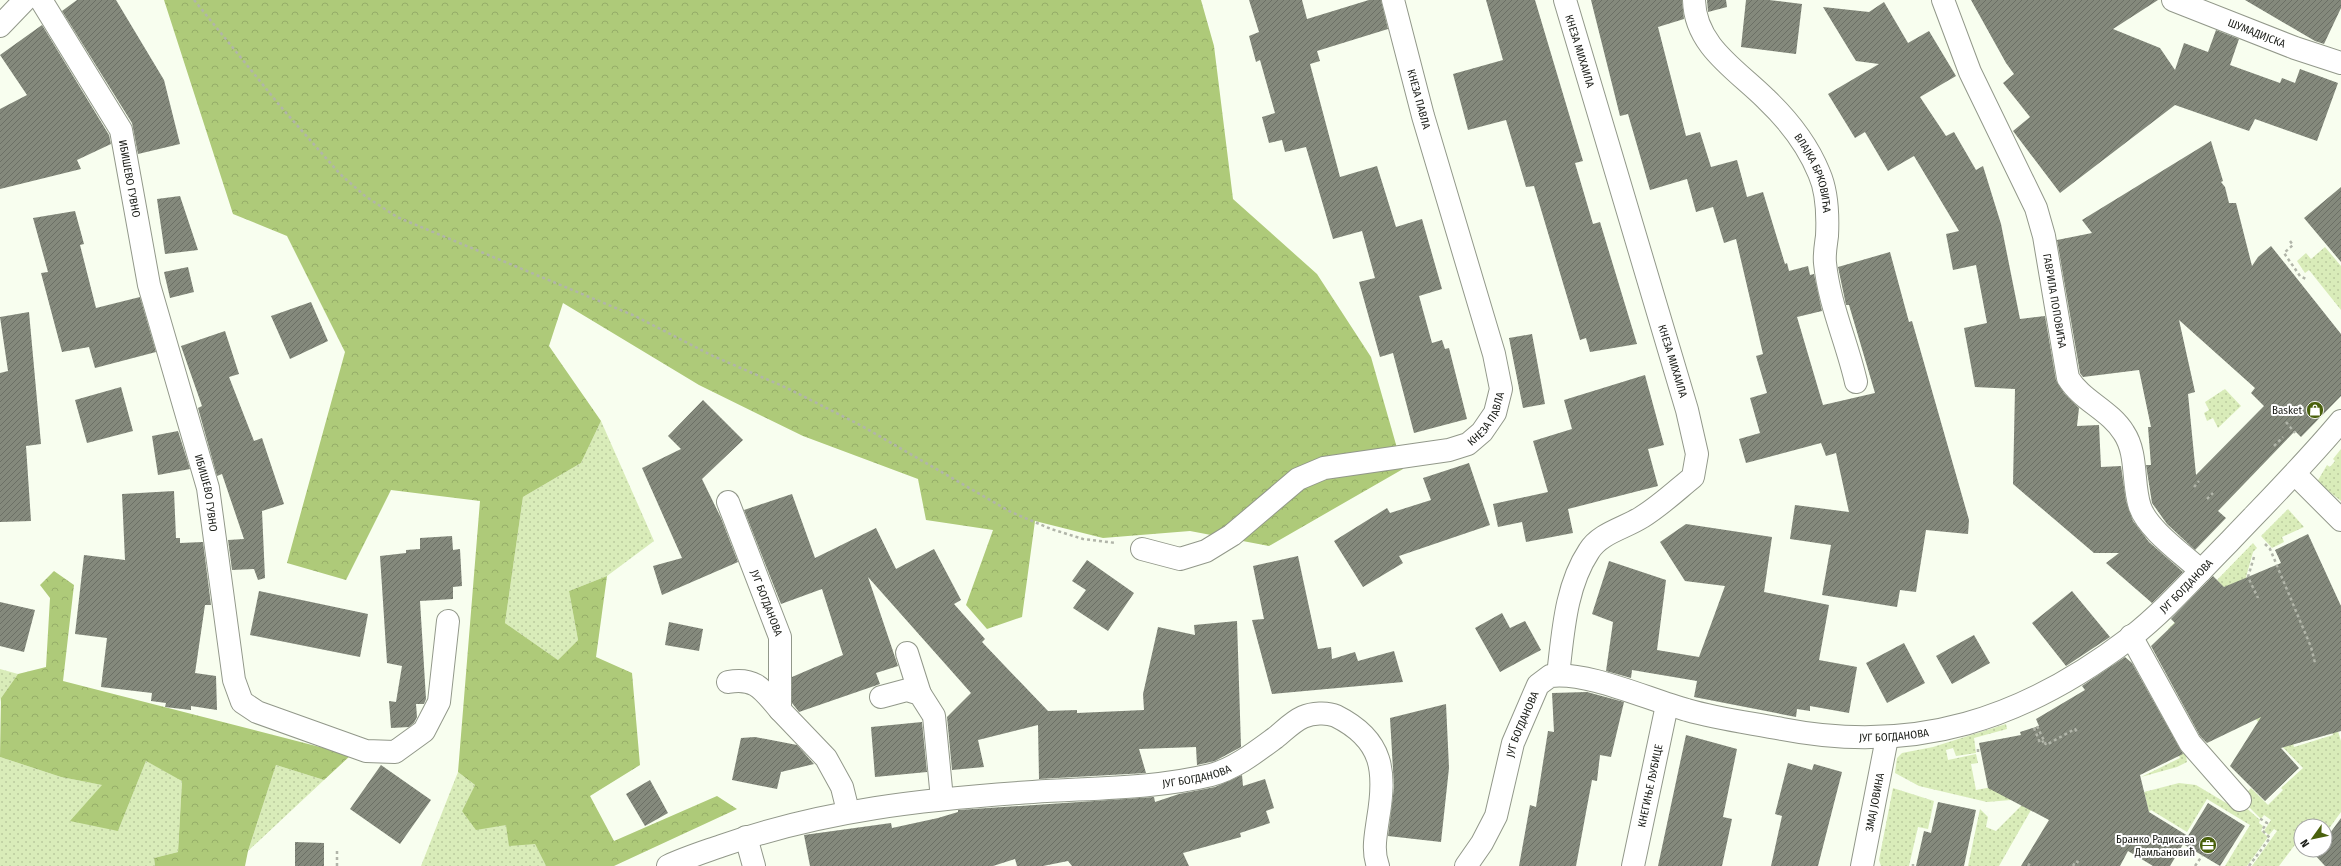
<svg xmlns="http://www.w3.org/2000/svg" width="2341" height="866" font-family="'Fira Sans Condensed',sans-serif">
<defs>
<pattern id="grass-dots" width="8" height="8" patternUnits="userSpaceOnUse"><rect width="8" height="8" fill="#d9ecb9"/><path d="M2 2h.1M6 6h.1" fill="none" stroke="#baca9e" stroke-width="1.8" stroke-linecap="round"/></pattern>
<pattern id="forest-crowns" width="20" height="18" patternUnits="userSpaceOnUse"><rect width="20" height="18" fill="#aeca79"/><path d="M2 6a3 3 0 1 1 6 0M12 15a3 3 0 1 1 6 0" fill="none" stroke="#95ad68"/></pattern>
<pattern id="building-hatch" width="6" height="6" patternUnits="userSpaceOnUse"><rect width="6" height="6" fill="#84897c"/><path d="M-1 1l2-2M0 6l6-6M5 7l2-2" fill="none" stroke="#6b6f65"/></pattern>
</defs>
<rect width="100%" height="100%" fill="#f8feef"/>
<!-- grass -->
<path fill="url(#grass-dots)" d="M2325,247L2341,266V310L2309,270L2305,273L2297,261L2306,253L2311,259Z
M2225,389L2241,406L2218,428L2213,418L2207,421L2204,413L2209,410L2205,402Z
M601,421L654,541L607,576L569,591L578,640L558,660L505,623L523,497L581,463Z
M2341,449V501L2317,482L2327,465L2330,467L2335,461L2333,459Z
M2288,509L2304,527L2282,537L2284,542L2272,548L2261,536Z
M2253,543L2257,548L2253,552L2246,577L2256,601L2239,603L2217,580Z
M2200,597L2274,677L2294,747L2333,735L2323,699L2328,698L2341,741V812L2325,834V826H2301V845L2297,842L2279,866H2252L2277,831L2274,829L2269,835L2264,831L2271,820L2264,815L2261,819L2241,799L2251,788L2268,805L2283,790L2281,788L2303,768L2168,629Z
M0,669L18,674L1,698L0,702Z
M2006,724L2007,729L1974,738L1976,753L1956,756L1953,748L1946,750L1948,760L1976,754L1978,763L1971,764L1976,790L2024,781L2011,800L1987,802L1919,786L1895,773L1897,758L1902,753L1933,747Z
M2170,725L2186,756L2187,762L2177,767L2141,777L2180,758L2168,734L2159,730Z
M0,757L61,777L103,785L118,831L146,761L182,780L178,852L154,858L155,866H0Z
M276,765L324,780L248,851Z
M458,772L475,785L462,811L506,824L535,844L546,866H421Z
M2179,783L2196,785L2233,807L2243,805L2260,820L2259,823L2263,826L2261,831L2268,837L2247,866H2225L2250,825L2207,799L2187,832L2151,810L2149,812L2144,792Z
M1893,788L1934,801L1928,829L1918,827L1909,866H1881L1879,860Z
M2022,805L2031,810L1999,866H1968L1980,809L1988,817L1986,827L1996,831Z"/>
<!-- forest -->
<path fill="url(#forest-crowns)" d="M164,0H1201L1214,46L1233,199L1317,274L1371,357L1403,469L1269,546L1190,531L1103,538L1035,521L1022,617L987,629L966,605L993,530L926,520L918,479L803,436L699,385L563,303L549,346L601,421L581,463L523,497L505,623L558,660L578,640L569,591L607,576L596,657L632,673L640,765L590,796L614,841L717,796L737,809L614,866H546L535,844L509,846L506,825L476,830L462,811L475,785L458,772L480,501L391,490L346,580L287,563L345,352L287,236L233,214Z
M54,571L74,585L63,681L351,755L324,780L276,765L248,851L245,866H155L154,858L178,852L182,781L146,761L118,831L70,821L102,785L61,777L0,757L1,698L18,674L46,667L50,598L40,585Z"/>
<!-- building -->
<path fill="url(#building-hatch)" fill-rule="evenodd" d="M77,0H116L164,80L180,144L138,154L132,123L62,11Z
M1249,0H1302L1307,19L1369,0H1381L1388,29L1317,51L1320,61L1310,64L1340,177L1377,166L1396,227L1422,219L1442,289L1419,296L1432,343L1442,340L1445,349L1449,348L1467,419L1414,433L1393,353L1380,357L1359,282L1375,278L1362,231L1333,239L1306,147L1285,152L1282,140L1269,143L1262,117L1275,113L1260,60L1256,62L1249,36L1259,32Z
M1486,0H1535L1583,161L1575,163L1593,224L1600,222L1637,344L1590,352L1586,338L1580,340L1534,186L1526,187L1506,120L1468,130L1453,74L1503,60Z
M1591,0H1682L1684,19L1658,27L1686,136L1700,132L1711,167L1737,160L1747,197L1763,192L1785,264L1787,263L1789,271L1808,266L1810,275L1814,274L1822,311L1797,317L1823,405L1875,393L1849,305H1846L1838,267L1890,252L1909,322L1912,321L1969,520L1968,534L1926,530L1916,592L1900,590L1897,607L1822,595L1831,545L1790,539L1795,505L1849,512L1836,453L1826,456L1821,443L1746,463L1739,439L1760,433L1750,398L1767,393L1756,356L1763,354L1736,239L1724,243L1713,207L1696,212L1687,179L1650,190L1628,114L1620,116Z
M1707,0H1726L1727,7L1708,12Z
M1746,0H1769L1802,4L1796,54L1741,47Z
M1971,0H2158L2113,29L2160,48L2175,70L2184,43L2208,52L2216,30L2239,39L2230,65L2280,83L2282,78L2295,83L2300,69L2338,83L2317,141L2255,119L2249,131L2175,105L2060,193L2013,131L2030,117L2003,83L2014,74L2006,63Z
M2245,0H2341V8L2324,44L2315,41Z
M1884,2L1908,43L1929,31L1956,76L1920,97L1946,136L1954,132L1976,170L1983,166L2001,224L2020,319L2045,316L2056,380L2064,393L2079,408L2077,426L2099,425L2101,467L2121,466L2126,501L2133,521L2149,542L2183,572L2152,603L2106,563L2119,553H2094L2013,484L2015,389L1975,387L1964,328L1987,323L1976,265L1953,270L1946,234L1959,231L1914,156L1888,171L1865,132L1855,138L1828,94L1879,64L1856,61L1823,7L1869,12Z
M42,25L109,135L111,144L77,160L81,169L0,189V109L27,95L0,55Z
M2211,141L2223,181L2221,182L2225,187L2229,203H2236L2252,266L2258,257L2271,246L2341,334V396L2301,437L2295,431L2218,511L2226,518L2195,550L2167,524L2152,503L2146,465H2151L2148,427H2151L2139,370L2083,377L2080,373L2057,240L2092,233L2082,220ZM2179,320L2255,388L2251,393L2264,406L2196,475L2188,394L2195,392Z
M2341,187V262L2304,218Z
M180,196L198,250L165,254L157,199Z
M75,211L84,244L80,245L96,308L140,297L156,352L95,368L89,347L62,352L41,273L48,272L33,218Z
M188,267L194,292L170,298L164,272Z
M311,302L328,341L290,359L271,316Z
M29,312L41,444L26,446L31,521L0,522V373L8,371L0,317Z
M225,331L239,374L229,377L254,441L262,438L284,504L262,511L265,578L258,580L254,569L232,570L228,540L244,539L222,474L217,476L198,408L202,406L181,346Z
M1532,334L1545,404L1523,408L1509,338Z
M1645,375L1664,445L1648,449L1658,486L1568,509L1573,533L1526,542L1522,522L1498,527L1493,504L1548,492L1533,441L1572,429L1564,400Z
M121,387L133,431L87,443L75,400Z
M703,400L743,440L702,479L721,518L738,562L662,595L653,566L682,558L642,468L681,449L668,436Z
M178,431L190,469L158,475L152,436Z
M1469,463L1490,525L1399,556L1403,563L1363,587L1334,541L1387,508L1390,513L1431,500L1423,478Z
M174,491L176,538H180V543L203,542L211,605H205L195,673L216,676L217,710L191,706V710L165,707L166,703L151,701L152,693L101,687L107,638L75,634L84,555L125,560L122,494Z
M792,494L815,558L876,528L896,569L934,549L961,600L954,604L985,639L982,642L1048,711L1077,710V713L1144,710L1143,694L1158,627L1195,635L1194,625L1237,621L1241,747L1215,761L1197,765L1196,747L1139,749L1146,773L1039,779L1038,725L978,740L984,767L952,770L947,717L971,693L868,577L898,666L876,673L880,684L799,712L792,703V677L843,655L822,589L781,604L744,510Z
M1686,524L1772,537L1764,592L1829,605L1819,660L1857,667L1849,713L1810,706V711L1797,709L1796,717L1694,697L1697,681L1632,670L1631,678L1606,671L1613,622L1592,614L1609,561L1666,580L1657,650L1699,657L1725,586L1685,581L1660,542Z
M2308,534L2341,606V731L2281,748L2299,768L2265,801L2230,766L2261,717L2207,743L2200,736L2151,646L2175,623L2171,619L2213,576L2224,587L2281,563L2275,550Z
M452,536L453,550L460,549L462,586L453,587V599L420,601L426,699L424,704H416L417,717L414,723L409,727L391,728L389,701L396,702L402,666L387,663L380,556L406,553V550L420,549V538Z
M1298,556L1318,649L1331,647L1332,659L1355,652L1358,661L1394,651L1403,682L1272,694L1252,620L1264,619L1253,566Z
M1087,560L1134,593L1108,631L1073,608L1086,590L1072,581Z
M259,591L368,614L360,657L250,635Z
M2072,591L2110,637L2066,666L2032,623Z
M0,602L35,610L24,652L0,646Z
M1502,613L1510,628L1525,621L1541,650L1500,672L1475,628Z
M669,622L703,629L699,651L665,645Z
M1974,635L1990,663L1952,684L1936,656Z
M1904,643L1925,683L1887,703L1866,663Z
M2125,657L2132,663L2183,754L2140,775L2149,812L2188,836L2170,866H2153L2128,851L2120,866H2021L2049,820L1988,788L1979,743L2021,735L2020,732L2039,726L2036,719L2085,690L2082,686Z
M1587,692L1624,702L1611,757L1600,755L1597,781L1592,780L1576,866H1519L1530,805L1536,807L1548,731L1554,732L1552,693Z
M1446,704L1449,768L1441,842L1388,836L1394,787L1390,718Z
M922,722L927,772L875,777L871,727Z
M1686,735L1737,749L1723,817L1732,819L1722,866H1658Z
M755,737L797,745L814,764L781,772L777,789L732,780L741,738Z
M1788,763L1812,770L1814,764L1842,772L1818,866H1771L1782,816L1775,814Z
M381,765L431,800L400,844L350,809Z
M1242,775L1243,786L1265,779L1274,808L1266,811L1270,823L1240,833L1241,837L1183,853L1189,866H1072L1068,861L1043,866H1017L1015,859L993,866H810L804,835L891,823L892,828L938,818L958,812V810L1154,797L1155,802L1179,794L1215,787Z
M650,780L668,813L645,826L626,794Z
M1938,802L1976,810L1964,866H1916L1924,831L1931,833Z
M2208,803L2245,826L2220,866L2183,844Z
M2341,818V866H2325L2314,854L2318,850H2325V840Z
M295,842L324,843V866H295Z"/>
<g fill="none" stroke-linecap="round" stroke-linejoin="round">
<defs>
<g id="minor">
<path id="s1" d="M41,0L121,130L149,285L208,488L234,680L242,702L257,712L366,751L395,752L424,731L439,702L448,621"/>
<path id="s2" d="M1694,0C1695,46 1737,70 1766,99C1787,119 1808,146 1819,173C1827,191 1828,216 1827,236C1826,244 1824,254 1825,263C1829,304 1847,342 1856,382"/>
<path id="s3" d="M1943,0L1970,72L2036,208L2044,236L2068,378C2082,401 2110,410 2124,433C2138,454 2132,484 2140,507C2148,530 2183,554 2201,571"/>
<path id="s4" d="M2173,0L2295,48L2341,63"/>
<path d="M0,26L25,0"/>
<path d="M2295,474L2341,520"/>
<path id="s5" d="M728,502L780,637V710L826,758L842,787L848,811"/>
<path id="s6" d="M1142,549L1180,559L1206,551L1232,535L1298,479L1324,468L1449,450L1468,444L1482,432L1495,413L1501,389L1494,354L1423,116L1393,0"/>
<path d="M2131,636L2190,743L2240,800"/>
<path d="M907,653L920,694"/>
<path d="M1558,675C1563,635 1565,587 1589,551C1600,533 1625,528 1642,517C1660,506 1677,490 1693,477L1697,454L1687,410L1565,0"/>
<path d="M728,682C756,677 763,690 780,710"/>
<path d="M881,697L907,690L920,694L934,716L942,799"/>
<path d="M746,837L754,866"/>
<path id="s7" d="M668,866C685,858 704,852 721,846C824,810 925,799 1033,792C1092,788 1153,789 1211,775C1234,769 1256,752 1275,738C1284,731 1292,722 1303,717C1312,713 1327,712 1336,716C1384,740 1386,772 1378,819C1376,834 1372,851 1378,866"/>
<path id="s8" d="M1466,866L1482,843L1496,816L1513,743L1538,685L1550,676C1588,671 1649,700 1687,710C1718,719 1751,723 1782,729C1915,755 2024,719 2130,638C2166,610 2197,574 2229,542C2267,502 2306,463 2341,421"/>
<path id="s9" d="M1633,866L1667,705"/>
<path id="s10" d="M1862,866L1887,738"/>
</g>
</defs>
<!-- minor casing -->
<use href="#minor" stroke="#92988a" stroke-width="24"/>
<!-- path -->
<path stroke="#b1b5a9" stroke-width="2.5" stroke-dasharray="3 3" stroke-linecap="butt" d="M194,0L281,107L340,174L365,196L397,217L635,316L713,356L787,388L860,425L1011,512L1051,529L1083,539L1116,543
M2290,241L2293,245L2284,253L2300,276L2306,279
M2286,422L2295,433
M2274,446L2283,437
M2194,487L2199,481
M2207,499L2213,493
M2265,544L2270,549L2311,647L2315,663
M2254,557L2248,577L2258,598
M2037,726L2046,745L2075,729L2077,732
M2034,728L2040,743L2044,741
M1978,749V752H1980
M337,851V866
M1913,866V864
M2028,866L2030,863
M2073,866L2076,861L2079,863
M2195,866L2202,856
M2249,866L2270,838L2262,830L2267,823L2259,818"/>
<!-- minor -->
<use href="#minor" stroke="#fff" stroke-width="22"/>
</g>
<!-- icons -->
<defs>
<symbol id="shop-disc" viewBox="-11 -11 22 22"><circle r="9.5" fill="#4a610d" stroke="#fff"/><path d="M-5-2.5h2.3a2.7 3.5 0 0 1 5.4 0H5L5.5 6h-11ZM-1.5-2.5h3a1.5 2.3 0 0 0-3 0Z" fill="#fff"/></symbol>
<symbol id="office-disc" viewBox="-11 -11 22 22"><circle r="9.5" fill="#4a610d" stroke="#fff"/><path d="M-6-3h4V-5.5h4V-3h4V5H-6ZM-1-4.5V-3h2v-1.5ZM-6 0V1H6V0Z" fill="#fff"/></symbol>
</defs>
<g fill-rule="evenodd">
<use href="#shop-disc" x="2305" y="400" width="20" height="20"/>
<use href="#office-disc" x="2198" y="835" width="20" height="20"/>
</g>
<g text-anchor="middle" stroke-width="4" stroke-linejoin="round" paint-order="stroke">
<!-- street labels -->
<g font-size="11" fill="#1b1d18" stroke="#fff">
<text dy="4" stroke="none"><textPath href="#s4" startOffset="90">ШУМАДИЈСКА</textPath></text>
<text transform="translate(1580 51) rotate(73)" y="4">КНЕЗА МИХАИЛА</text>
<text transform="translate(1419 99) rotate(75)" y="4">КНЕЗА ПАВЛА</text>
<text dy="4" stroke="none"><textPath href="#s2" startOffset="216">ВЛАЈКА БРКОВИЋА</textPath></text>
<text dy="4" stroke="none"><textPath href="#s1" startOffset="202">ИБИШЕВО ГУВНО</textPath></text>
<text dy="4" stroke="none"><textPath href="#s3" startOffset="323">ГАВРИЛА ПОПОВИЋА</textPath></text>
<text transform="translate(1673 361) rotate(73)" y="4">КНЕЗА МИХАИЛА</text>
<text dy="4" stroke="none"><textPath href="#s6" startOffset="390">КНЕЗА ПАВЛА</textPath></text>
<text dy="4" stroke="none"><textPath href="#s1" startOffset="526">ИБИШЕВО ГУВНО</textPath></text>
<text dy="4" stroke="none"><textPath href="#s8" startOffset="899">ЈУГ БОГДАНОВА</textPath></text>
<text dy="4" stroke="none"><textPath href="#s5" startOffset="108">ЈУГ БОГДАНОВА</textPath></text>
<text dy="4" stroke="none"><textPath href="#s8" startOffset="154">ЈУГ БОГДАНОВА</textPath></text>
<text dy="4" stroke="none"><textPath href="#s8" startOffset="563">ЈУГ БОГДАНОВА</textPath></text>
<text dy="4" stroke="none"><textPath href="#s7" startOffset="539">ЈУГ БОГДАНОВА</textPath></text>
<text dy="4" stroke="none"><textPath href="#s9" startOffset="82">КНЕГИЊЕ ЉУБИЦЕ</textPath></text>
<text dy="4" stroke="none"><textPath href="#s10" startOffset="65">ЗМАЈ ЈОВИНА</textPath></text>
</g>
<!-- poi labels -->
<g font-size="11" fill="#1b1d18" stroke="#fff" text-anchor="end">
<text x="2302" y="414">Basket</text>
<text x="2195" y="843">Бранко Радисава<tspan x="2195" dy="13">Дамљановић</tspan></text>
</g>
</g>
<!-- north arrow -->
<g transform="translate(2313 838) rotate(237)"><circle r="19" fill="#ffffff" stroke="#a4a5a3"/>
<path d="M0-3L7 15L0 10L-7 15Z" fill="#4a610d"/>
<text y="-6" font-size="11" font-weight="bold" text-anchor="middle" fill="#1b1d18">N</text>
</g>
</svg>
